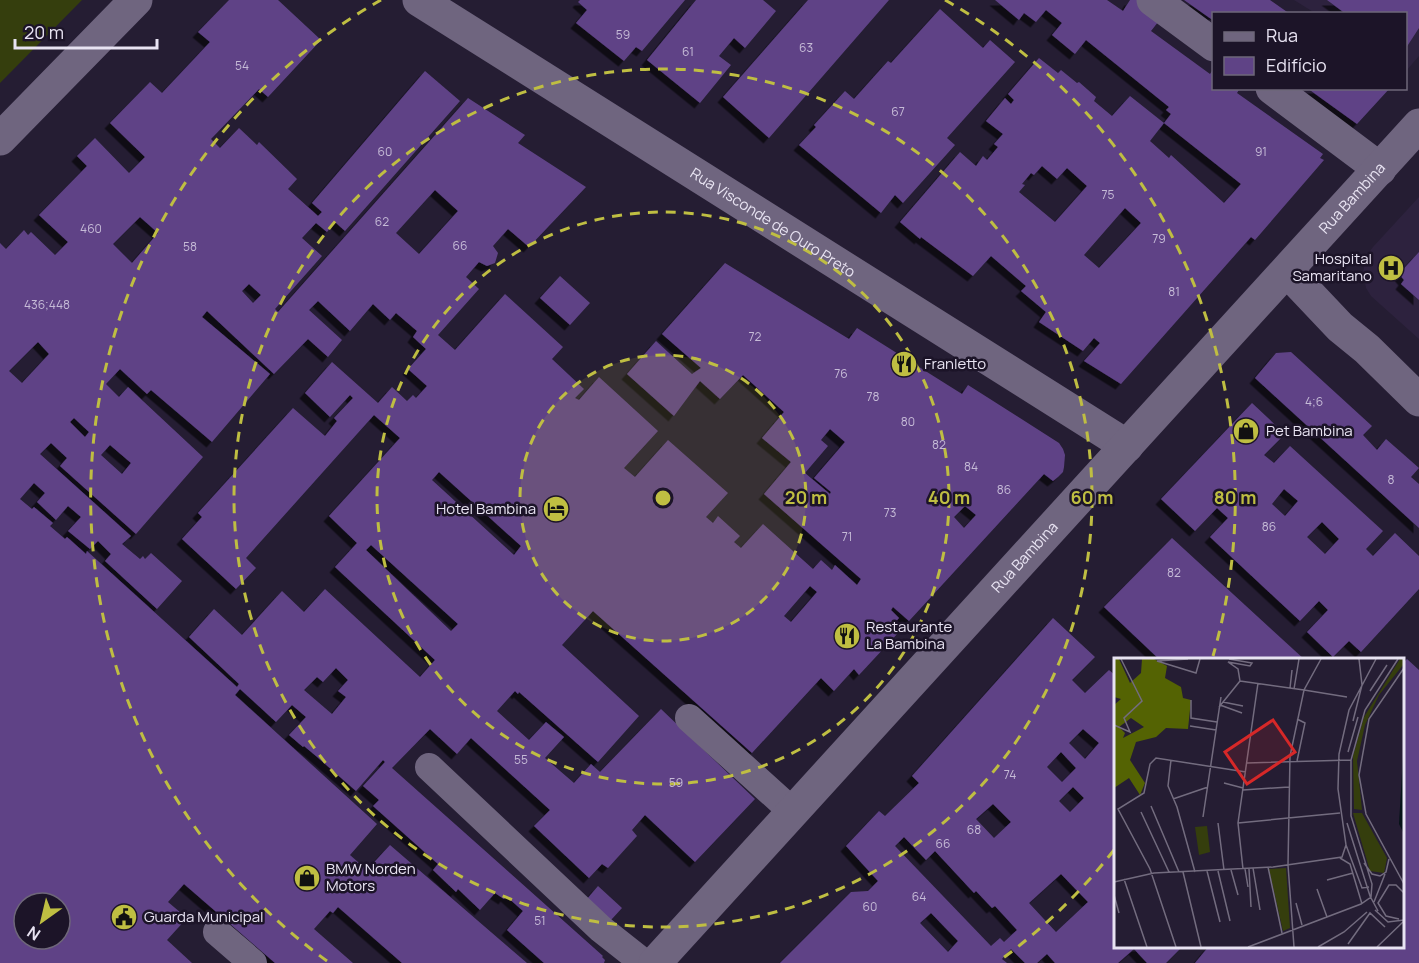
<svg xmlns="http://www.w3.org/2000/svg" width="1419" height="963" font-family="Manrope,sans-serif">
<defs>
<filter id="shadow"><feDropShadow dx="-5.5" dy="5.5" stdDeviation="0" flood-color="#0009"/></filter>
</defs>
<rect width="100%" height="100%" fill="#251d33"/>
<!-- built -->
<path fill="#2d223e" d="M1294,0H1411L1419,6V56L1406,71V14L1315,13Z
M1419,197V339L1371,296L1366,288L1363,272L1367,255L1373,247Z"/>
<!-- green -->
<path fill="#353e0d" d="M0,0H82L0,83Z"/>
<!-- building -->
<path fill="#5f4386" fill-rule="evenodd" filter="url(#shadow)" d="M229,0H278L321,40L268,97L259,89L211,139L220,148L239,128L257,145L259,142L297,179L288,189L318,216L322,212L312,203L425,71L460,101L345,231L335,222L327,232L316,223L302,238L322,256L275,309L278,312L468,98L525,135L518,143L586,187L529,247L508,229L493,246L498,253L495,263L487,266L479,262L466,277L479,289L438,335L455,350L505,294L563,347L552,359L584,389L575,398L579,400L599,377L658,431L624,468L635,477L668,440L728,493L706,517L713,523L718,516L740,536L734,542L741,548L763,524L813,569L821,560L832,570L835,565L857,585L861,579L764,494L791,462L762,438L784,412L743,375L720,399L700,381L674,416L627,374L656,341L692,374L701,368L662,334L725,263L849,339L857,328L962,394L968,385L1059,443L1063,449L1065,455L1064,467L1063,472L1058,477L1053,481L1044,474L909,621L893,607L891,610L899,618L892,626L899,632L859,675L854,669L834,691L821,678L752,753L593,611L562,645L639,716L598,762L519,692L518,694L515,691L497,711L529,740L546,722L564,737L545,758L574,783L591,764L600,772L661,709L755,799L695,862L645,815L632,830L637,836L608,868L602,864L589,878L534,826L550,810L471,738L457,754L430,729L392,768L603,956L602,957L605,960L604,963H544L507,930L523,911L506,896L504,899L495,893L480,910L458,889L456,892L433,870L438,864L373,806L379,800L363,786L385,762L383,760L356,791L316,756L304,746L303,747L289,735L306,717L292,705L276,722L240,689L235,695L377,824L350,855L367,870L390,845L527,963H402L338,907L333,913L330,911L314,929L353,963H275L184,884L168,902L187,918L167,940L192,963H0V243L6,249L24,230L28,235L31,232L55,255L68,242L39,215L87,166L77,156L95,138L129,173L145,157L110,123L150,82L162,93L210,42L198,32ZM435,190L458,211L419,254L396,233ZM140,217L158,233L132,263L113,244ZM249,284L261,295L253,303L242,291ZM318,301L350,331L373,304L390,320L396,313L417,331L413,337L426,349L408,369L427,386L416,398L413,395L407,401L392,387L378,403L332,362L305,393L330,417L350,395L353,398L334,418L337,421L325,436L293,408L198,513L202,517L182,539L236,589L256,568L246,558L374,415L400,438L329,516L357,543L335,567L435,660L420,677L325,589L304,612L282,591L242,635L214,609L189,637L239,684L237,687L87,551L86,554L67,537L65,539L50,526L53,523L34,507L32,509L20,499L34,483L45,493L37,502L56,520L68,506L81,517L68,531L90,549L98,541L111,554L105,561L157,609L182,581L151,553L145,559L143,556L140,559L122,544L131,536L40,454L51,443L67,458L60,466L136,534L203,457L128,387L119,397L106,384L120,369L147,394L151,390L212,442L270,374L202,317L207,311L274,374L308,339L328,357L342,340L309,310ZM38,342L49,354L22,383L9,371ZM74,418L89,432L85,437L70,422ZM830,429L845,442L814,478L831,492L830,494L805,473L828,446L821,440ZM110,445L131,463L122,474L101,455ZM439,472L521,546L514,555L432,480ZM965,506L976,515L964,528L954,517ZM371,545L458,624L451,631L366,550ZM810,586L817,592L791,622L784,616ZM336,668L348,680L338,691L346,697L332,714L304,690L317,677L323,682ZM24,903H60V939H24Z
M580,0H685L642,51L636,47L624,61L576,23L587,10L578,2Z
M696,0H763L776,11L745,48L734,38L719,56L731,65L700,103L647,60Z
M808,0H889L769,138L723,97Z
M995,0H1107L1123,11L1130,0H1137L1162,17L1151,31L1210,74L1214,68V88H1240L1237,93L1323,154L1320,158L1324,160L1255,240L1251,237L1121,384L1084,361L1100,343L1094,338L1083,351L1039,322L1046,312L1021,291L1026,286L991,256L973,276L921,237L920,239L900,222L960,152L976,166L983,156L987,160L998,147L994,144L1003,134L986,121L1005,98L1011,104L1014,100L1008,94L1039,58L1058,73L1061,70L1077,83L1079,82L1096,97L1094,101L1112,116L1130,96L1164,123L1150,141L1169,158L1171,155L1224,203L1241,184L1164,123L1171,114L1166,110L1169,107L1086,40L1075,54L1052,35L1062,23L1046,10L1036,22L1024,13L1019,20ZM1042,166L1057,179L1067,168L1087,186L1055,222L1019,192L1025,185L1022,184L1031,173L1034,175ZM1125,208L1141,223L1099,268L1084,255Z
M1184,0H1270L1290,14H1214V21Z
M1327,0H1419V28L1406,48V14H1346Z
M940,9L983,48L990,40L1015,62L947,138L955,145L903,203L895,195L881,213L799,145L816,127L814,125L845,91L854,99L888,61L891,63Z
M1307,88H1390L1357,124Z
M1419,252V300L1401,284L1404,280L1399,274Z
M560,276L590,303L570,325L540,298Z
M1291,352L1372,426L1363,435L1377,450L1386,439L1419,468L1411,477L1419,484V528L1255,378L1276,353Z
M1252,403L1285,434L1264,455L1274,463L1290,446L1383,531L1366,549L1373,556L1395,533L1419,556V589L1361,652L1349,641L1333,657L1307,632L1328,610L1319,601L1300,621L1210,537L1228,518L1217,508L1195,531L1161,499ZM1284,489L1298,501L1285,516L1272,504ZM1322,522L1339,539L1325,554L1307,537Z
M1172,538L1305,660H1160L1104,607Z
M1053,618L1095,657L1072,680L1085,693L1109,670L1116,676V946H1183L1166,963H1147L1134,949L1118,963H1055L1047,954L1037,963H1025L1011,949L1002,959L1007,963H780L851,892L868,891L878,881L846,846L879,811L885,816L919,783L912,776ZM1083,729L1099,743L1085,759L1069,743ZM1061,752L1076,768L1062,782L1047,767ZM1073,787L1084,798L1070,812L1059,801ZM993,804L1011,822L994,838L976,819ZM904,837L926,860L935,851L974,893L976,891L992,908L995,906L1017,930L1004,942L1000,938L991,946L895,846ZM1061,874L1088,902L1056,932L1029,903ZM931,913L958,941L948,952L920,923Z
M1407,659L1419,670V963H1195L1209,946H1402V664Z
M598,886L622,908L611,920L587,899Z"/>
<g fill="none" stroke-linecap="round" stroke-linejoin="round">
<!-- service -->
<path stroke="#6f657f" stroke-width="28" d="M689,718L793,812
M429,767L601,929L644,963
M217,932L253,963"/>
<!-- minor -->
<g stroke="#6f657f" stroke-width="33">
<path id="s1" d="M419,0L1127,446"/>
<path d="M1153,0L1214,45"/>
<path d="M1272,88L1380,169"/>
<path d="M1287,271L1340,327L1367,349L1419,400"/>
<path id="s2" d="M655,963L1419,125"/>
</g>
<!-- secondary -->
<path stroke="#6f657f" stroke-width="33" d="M0,139L136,0"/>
</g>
<!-- distance rings -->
<circle cx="663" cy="498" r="143" fill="#bfbe42" fill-opacity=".12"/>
<g fill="none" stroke="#bfbe42" stroke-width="3" stroke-dasharray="10 8">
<circle cx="663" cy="498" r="143"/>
<circle cx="663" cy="498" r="286"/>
<circle cx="663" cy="498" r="429"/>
<path d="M1114 850A572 572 0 0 1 999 961M327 961A572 572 0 0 1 381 0M945 0A572 572 0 0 1 1213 656"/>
</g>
<!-- icons -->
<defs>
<symbol id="hospital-disc" viewBox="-11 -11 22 22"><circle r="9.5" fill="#bfbe42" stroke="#1c1428"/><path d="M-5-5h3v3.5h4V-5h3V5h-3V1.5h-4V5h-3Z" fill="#111"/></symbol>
<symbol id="restaurant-disc" viewBox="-11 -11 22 22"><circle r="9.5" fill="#bfbe42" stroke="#1c1428"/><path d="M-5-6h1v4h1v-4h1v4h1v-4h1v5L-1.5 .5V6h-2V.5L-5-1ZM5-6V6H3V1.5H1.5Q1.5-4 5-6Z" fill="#111"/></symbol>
<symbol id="shop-disc" viewBox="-11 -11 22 22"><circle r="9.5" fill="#bfbe42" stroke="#1c1428"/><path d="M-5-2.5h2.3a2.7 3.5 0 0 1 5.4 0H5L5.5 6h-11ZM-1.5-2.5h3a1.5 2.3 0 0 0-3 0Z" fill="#111"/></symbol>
<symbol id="hotel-disc" viewBox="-11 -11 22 22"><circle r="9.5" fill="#bfbe42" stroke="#1c1428"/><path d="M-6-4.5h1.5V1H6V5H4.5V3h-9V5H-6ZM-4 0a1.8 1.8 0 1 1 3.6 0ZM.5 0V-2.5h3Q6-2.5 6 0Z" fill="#111"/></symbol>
<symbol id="civic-disc" viewBox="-11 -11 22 22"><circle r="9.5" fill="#bfbe42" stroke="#1c1428"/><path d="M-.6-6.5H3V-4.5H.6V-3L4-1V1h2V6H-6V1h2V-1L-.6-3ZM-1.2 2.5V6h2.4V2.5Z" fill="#111"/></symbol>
</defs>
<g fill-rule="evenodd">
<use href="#hospital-disc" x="1376" y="253" width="30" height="30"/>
<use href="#restaurant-disc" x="889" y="349" width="30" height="30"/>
<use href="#shop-disc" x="1231" y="416" width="30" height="30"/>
<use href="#hotel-disc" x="541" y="494" width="30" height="30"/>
<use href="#restaurant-disc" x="832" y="621" width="30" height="30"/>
<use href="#shop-disc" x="292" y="863" width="30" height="30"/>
<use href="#civic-disc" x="109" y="902" width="30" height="30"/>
</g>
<g text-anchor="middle" stroke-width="5" stroke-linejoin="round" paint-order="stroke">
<!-- number labels -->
<g font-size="12" fill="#c6bbd7">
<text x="623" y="39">59</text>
<text x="806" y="52">63</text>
<text x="688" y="56">61</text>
<text x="242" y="70">54</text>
<text x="898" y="116">67</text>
<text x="385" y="156">60</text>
<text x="1261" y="156">91</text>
<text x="1108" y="199">75</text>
<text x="382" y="226">62</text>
<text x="91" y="233">460</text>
<text x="1159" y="243">79</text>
<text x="460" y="250">66</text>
<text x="190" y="251">58</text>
<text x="1174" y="296">81</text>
<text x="47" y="309">436;448</text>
<text x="755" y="341">72</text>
<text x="841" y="378">76</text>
<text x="873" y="401">78</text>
<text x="1314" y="406">4;6</text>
<text x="908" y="426">80</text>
<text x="939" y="449">82</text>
<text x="971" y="471">84</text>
<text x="1391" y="484">8</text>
<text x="1004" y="494">86</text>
<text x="890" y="517">73</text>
<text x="1269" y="531">86</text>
<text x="847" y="541">71</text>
<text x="1174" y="577">82</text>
<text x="521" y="764">55</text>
<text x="1010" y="779">74</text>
<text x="676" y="787">59</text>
<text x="974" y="834">68</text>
<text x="943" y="848">66</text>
<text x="919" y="901">64</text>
<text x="870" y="911">60</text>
<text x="540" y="925">51</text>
</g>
<!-- street labels -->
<g font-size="15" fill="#e8e3f2" stroke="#1c1428">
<text dy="5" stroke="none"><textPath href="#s2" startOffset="1035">Rua Bambina</textPath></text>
<text dy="5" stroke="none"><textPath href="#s1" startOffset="418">Rua Visconde de Ouro Preto</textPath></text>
<text dy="5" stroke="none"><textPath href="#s2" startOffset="549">Rua Bambina</textPath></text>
</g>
<!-- poi labels -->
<g font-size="15" fill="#e8e3f2" stroke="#1c1428" text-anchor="start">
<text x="1372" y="264" text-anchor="end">Hospital<tspan x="1372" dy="17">Samaritano</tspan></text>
<text x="924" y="369">Franletto</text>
<text x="1266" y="436">Pet Bambina</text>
<text x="536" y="514" text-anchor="end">Hotel Bambina</text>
<text x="866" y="632">Restaurante<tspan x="866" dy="17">La Bambina</tspan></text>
<text x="326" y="874">BMW Norden<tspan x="326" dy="17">Motors</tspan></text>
<text x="144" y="922">Guarda Municipal</text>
</g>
</g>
<!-- overview -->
<g transform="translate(1114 658)">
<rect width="290" height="290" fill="#251d33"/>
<path d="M286,1H289V7L265,37L251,67L243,103L248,152L240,151L239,98L250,59ZM239,155H248L273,200L270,215L256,213ZM93,168L96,194L85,197L81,169ZM172,210L176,270L169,273L155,211Z" fill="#353e0d"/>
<path d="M0,1H5L16,25L27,15L28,1H40L53,8L51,20L67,29L69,40L77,42L74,71L52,70L42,79L22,84L16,102L31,125L26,137L15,120L0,130V47L7,41L0,39ZM17,60L30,69L9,80L11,75L5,69Z" fill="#546303" fill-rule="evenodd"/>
<path d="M289,98V174L285,166Z" fill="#051217"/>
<path fill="none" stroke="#736c7f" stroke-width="1.5" d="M74,1L43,3L82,15L86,1M115,1L138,5L136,8L114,4L124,11L126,23M290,10L255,61L245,117L252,156L290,226M126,23L190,32M176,30L178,12M180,31L185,1M190,32L233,39M256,33L273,7M77,42V60L103,64M109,44L129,48M106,47L128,55M105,49L126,23M239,63L248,27L245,1M0,67L16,74L10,60L28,43L7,1M76,68L102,72M234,94L244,59M57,102L54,128L63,149L81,214M183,103L191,65L183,61M133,105L237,102M110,125L129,130M129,132L175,129M59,141L94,129M37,148L65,214M27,154L55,214M89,159L107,39M104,165L110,212M124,165L226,155M233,165L256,238L264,253M232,187L248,230L255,229M226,200L236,206L248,246M250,205L258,216L266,218L272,214L275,201M174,207L180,289M174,207L176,98L190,32L207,1M154,209L168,275M139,210L146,252M129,211L124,165L144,25M131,211L134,229M135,211L137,249M117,212L124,237M93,213L106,264M104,213L116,263M69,214L87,289M10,221L33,289M213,222L239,215M0,224L40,215L159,209L228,199L232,187L224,131L225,96L235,52L262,1M203,231L213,259M0,237L5,255M260,244L271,216M182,245L188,267M261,252L274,264L290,262M285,261L272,258L264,245L275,227H282L290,235M234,286L256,255L271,269M62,289L36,211L4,151L30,135L36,106L42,100L132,114M134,289L247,246L257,239L258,226L237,158V102L251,52L284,1M204,289L230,274L253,254M263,289L290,263"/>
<path fill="#d62828" fill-opacity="0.15" stroke="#d62828" stroke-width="3" d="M159,62L181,94L133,126L111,94Z"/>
<rect width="290" height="290" fill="none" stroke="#e8e3f2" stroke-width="3"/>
</g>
<circle cx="663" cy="498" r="9" fill="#bfbe42" stroke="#1c1428" stroke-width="3"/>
<g font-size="18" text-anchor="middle" font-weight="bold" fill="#bfbe42" stroke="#1c1428" stroke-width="5" stroke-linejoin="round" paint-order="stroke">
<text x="806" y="504">20 m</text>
<text x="949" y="504">40 m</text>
<text x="1092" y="504">60 m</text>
<text x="1235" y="504">80 m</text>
</g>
<!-- legend -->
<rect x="1212" y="12" width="195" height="78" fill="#1c1428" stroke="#6e6779" stroke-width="1.5"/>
<rect x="1224" y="32" width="30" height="9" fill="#6f657f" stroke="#6e6779" stroke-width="1.5"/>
<text x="1266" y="42" font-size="18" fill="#e8e3f2">Rua</text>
<rect x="1224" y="57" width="30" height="18" fill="#5f4386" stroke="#6e6779" stroke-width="1.5"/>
<text x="1266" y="72" font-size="18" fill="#e8e3f2">Edifício</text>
<!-- north arrow -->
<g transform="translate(42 921) rotate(214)"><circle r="28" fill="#1c1428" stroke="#6e6779" stroke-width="1.5"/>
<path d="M0-4.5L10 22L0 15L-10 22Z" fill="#bfbe42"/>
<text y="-9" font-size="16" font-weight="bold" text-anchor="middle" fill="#e8e3f2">N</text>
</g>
<!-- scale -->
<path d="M15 39v9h142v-9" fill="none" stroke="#e8e3f2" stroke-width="3"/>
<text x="24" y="39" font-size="18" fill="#e8e3f2" stroke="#1c1428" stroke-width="4.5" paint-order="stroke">20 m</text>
</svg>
